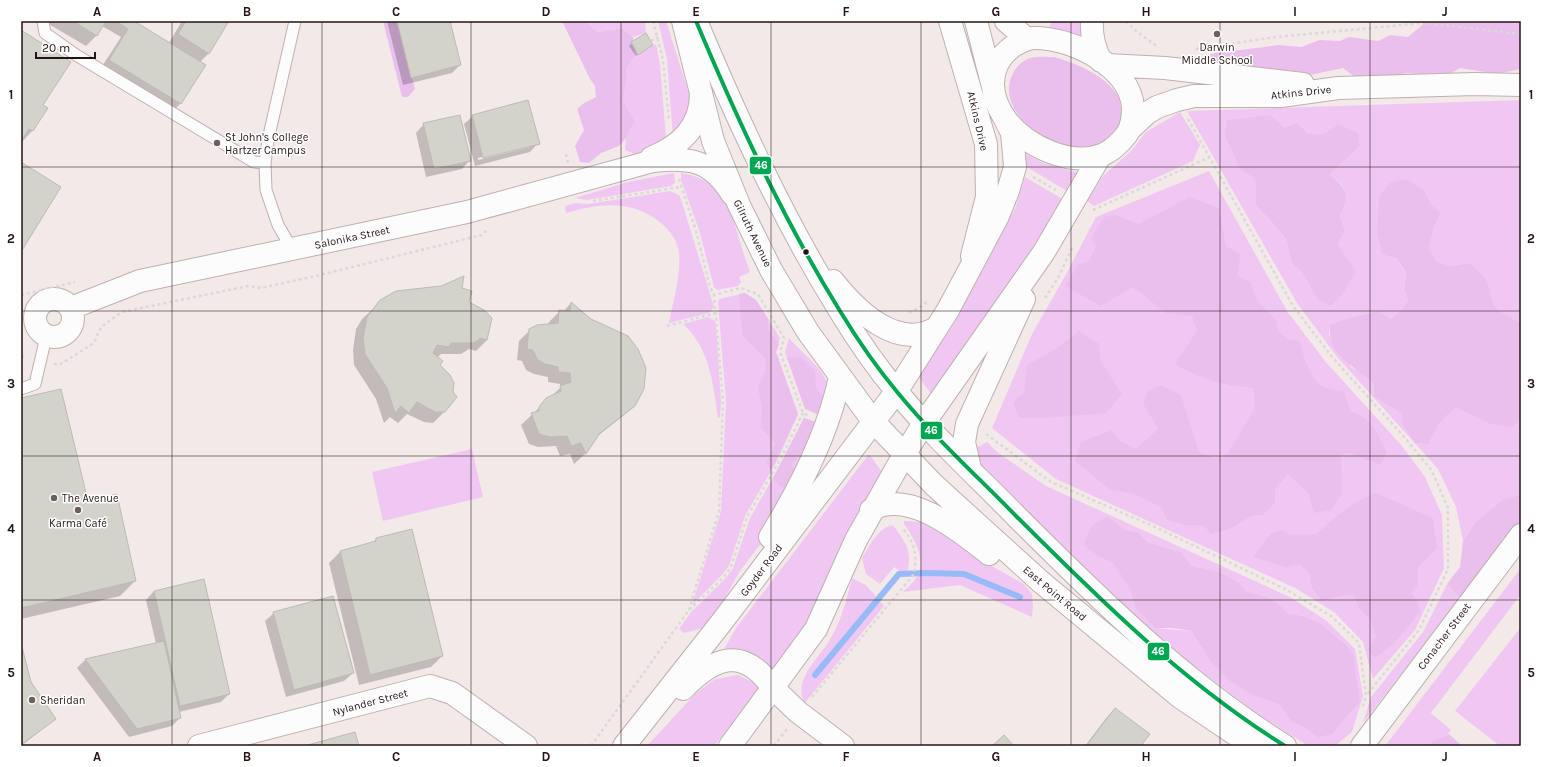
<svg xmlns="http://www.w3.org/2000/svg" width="1542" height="767" font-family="Karla,sans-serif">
<rect width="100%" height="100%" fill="#f4e9e9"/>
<!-- green -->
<path fill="#f0c7f3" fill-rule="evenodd" d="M585,21H645L646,33L633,37L622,28L598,32Z
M658,21H666L690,97L691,111L673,138L667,59Z
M1052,21H1086L1084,39L1049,27Z
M656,44L660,64L666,138L658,144L635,154L625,150L626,138L635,121L623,101L627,78L626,68L636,55Z
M1521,100V324C1515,318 1506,316 1500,311C1491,304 1492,295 1489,286C1487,277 1476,268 1469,263L1450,266L1436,261L1429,249L1434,227L1441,213L1432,205L1424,190L1396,258L1406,274L1404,289L1410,300L1399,312L1390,318L1376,311L1348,318L1330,326L1329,335L1352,368L1361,371L1373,383L1374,397L1401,413L1404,425L1429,444C1435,429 1443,417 1456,408L1490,424L1521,417V496L1475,523L1463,541L1456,507L1438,469L1338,358L1297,303L1187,111ZM1227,120L1284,127L1298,123L1308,133L1324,134L1338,124L1359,147L1330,174C1347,188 1350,194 1340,215L1345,231L1338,244L1347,258L1317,299L1301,271L1292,264L1286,239L1271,221L1256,206L1255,179L1240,169L1224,135Z
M1180,112L1200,145L1193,161L1094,206L1087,201L1103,176L1131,151L1146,132Z
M1024,153L1043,163L1081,174L1072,194L1025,166Z
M1209,171L1287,311L1325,361L1402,446L1425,477L1442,515L1444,568L1415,630L1373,679L1363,642L1334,612L1295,588L1056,479L992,428L1032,334L1064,278L1096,217Z
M674,173L675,183L671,186L587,200L575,198L628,182Z
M681,173C734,181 734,231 750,272L739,277L741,282L738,286L717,290L714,287L699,230L681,180Z
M1025,177L1068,202L1035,243L997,311L932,395L918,376L954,324L1015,209Z
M670,191L679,195L681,199L714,307L709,313L669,323C673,301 681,276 679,253C678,241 670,231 661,223C632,199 600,203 566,213L565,206L575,203L588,204Z
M745,293L756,300L780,338L776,352L798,414L778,459L745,516L729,566L722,575L692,605L721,511L726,401L718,303L719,299Z
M708,317L715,321L716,326L721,402L720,418H718C713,383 710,349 683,324Z
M789,338C806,358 826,368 831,395L805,409L785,352Z
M804,418L824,425L765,538L740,571L712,621L704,628L684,633L679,629L691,612L725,579L733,568L750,518L783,460Z
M987,442L997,452L1046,486L1290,597L1327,621L1355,649L1363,696L1352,732L1336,745L1308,746L1255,712L1144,628L975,467L967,447L980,446ZM1109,517L1125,530L1138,532L1148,542L1181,552L1192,566L1220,572L1239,582L1247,592C1264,595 1277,598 1287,613L1304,616L1320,623L1343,642L1360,702C1351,714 1341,722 1333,734L1318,738L1303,727L1291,722L1280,705L1254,696L1210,661L1191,631L1155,628L1135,608L1130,589L1113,562Z
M472,449L483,497L383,521L372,472Z
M869,454L885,476L827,598L777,673C759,657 746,654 723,651L736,628Z
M904,521L925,522L939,528L988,564L1024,584L1032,594L1033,607L1032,617L960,585L903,592C908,587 915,581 918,575C926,557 913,537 904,524Z
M893,525C908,546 912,550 907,576L894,567L880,584L866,574L862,558C870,546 877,528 893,525Z
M1521,568V594L1431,713L1451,730C1446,738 1434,739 1428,746H1385Z
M852,578L866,585L884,606L804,704C793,676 820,659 832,636C842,618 847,598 852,578Z
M1447,584L1460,598L1363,723L1371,697L1423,632Z
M1521,627V746H1500L1455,711Z
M738,675L755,683L760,688L757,696L714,746H647L695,694L715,679Z"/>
<!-- forest -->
<path fill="#eabfee" d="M383,21H397L415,89L408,97H402Z
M562,21H585L598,32L622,28L633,37L636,55L626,68L627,78L623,101L635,121L626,138L619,146L601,153L589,163L580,162L575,146L584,130L577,109L584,103L596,97L595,86L590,79Z
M1427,21H1521V69L1497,74L1460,68L1446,76L1406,73L1393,79L1370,76L1355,77L1343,68L1310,75L1296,71L1285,73L1267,68L1256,70L1191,67L1196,58L1216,53L1279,45L1301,47L1320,40L1340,41L1349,37L1378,41L1390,35L1408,37Z
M1054,57C1077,64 1104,74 1118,96C1120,99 1120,104 1121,107C1126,134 1106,148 1082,148C1047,148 992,110 1014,71C1017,66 1024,60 1030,58C1038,56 1047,57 1054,57Z
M1270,115L1284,127L1298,123L1308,133L1324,134L1338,124L1358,133L1359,147L1330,174C1346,189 1351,194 1340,215L1345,231L1338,244L1356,272L1343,293L1331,306L1317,299L1301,271L1292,264L1286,239L1271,221L1256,206L1255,179L1240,169L1224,135L1227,120Z
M1407,179L1424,190L1432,205L1441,213L1434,227L1429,249L1436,261L1450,266L1469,263C1476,268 1487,277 1489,286C1492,295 1491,304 1500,311C1506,316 1515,318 1521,324V417L1513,427L1490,424L1456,408C1443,417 1435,429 1429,444L1415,443L1403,425L1401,413L1374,397L1373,383C1355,365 1327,358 1330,325L1348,318L1377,311L1391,318L1399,312L1409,300L1404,289L1406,273L1396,258L1382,254L1377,232L1379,196L1391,182Z
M1189,197L1219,208L1226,246L1240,254L1238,276L1250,282L1258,302L1276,320L1278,330L1288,340L1300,341C1302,352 1309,374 1317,382C1324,389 1335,390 1344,391L1350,411C1374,420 1375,431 1387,452L1380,465L1349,453L1341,455L1342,494L1331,510L1314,513L1308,493L1288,474L1275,489V503L1263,515L1251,516L1232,528L1211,534L1203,525H1186L1167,520L1161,507L1134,494L1110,490L1075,461L1081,442L1112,430L1120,441L1136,449L1158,429L1143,403L1148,391L1161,385L1181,395L1199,452L1215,458L1228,453L1255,408L1253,388C1224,386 1200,379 1175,364L1197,331L1192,316L1166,313L1133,287L1101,306L1065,286L1079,264L1088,262L1096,247L1091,238L1104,217L1115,215L1139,224Z
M745,293L756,300L769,320L767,328L779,344L776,352L798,414L771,471L766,463L776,444L761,428L762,407L758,388L765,372L766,359L742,335L739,294Z
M1079,331L1099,344L1101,362L1122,394L1106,413L1045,418H1019L1013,402L1024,393L1027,365L1057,348Z
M800,357L815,371L816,388L829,404L825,418L805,409L787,358Z
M804,418L824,425L809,460L799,457L792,464L796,477L790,488L780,487L773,478Z
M1376,493L1433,518L1437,548L1418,567V585L1411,593L1417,600L1420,610C1410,627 1392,647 1375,658L1368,649L1376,636L1370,619L1359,608L1354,595L1340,596L1322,601L1312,588L1310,574L1300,564L1286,567L1253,557L1271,533L1282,530L1291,535L1316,534C1339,515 1347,504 1376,493Z
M1521,495V524L1503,538L1489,566L1460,598L1447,584L1460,567L1463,541L1475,523L1502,500Z
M1109,517L1125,530L1138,532L1148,542L1181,552L1192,566L1220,572L1239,582L1247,592C1264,595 1277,598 1287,613L1304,616L1320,623L1343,642L1353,654L1360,702C1351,714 1341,722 1333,734L1318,738L1303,727L1291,722L1280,705L1254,696L1230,681L1210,661L1191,631L1172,628H1155L1135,608L1130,589L1113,563L1098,556L1084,545C1089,529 1091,522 1109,517Z
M1449,734L1462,746H1428L1432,742Z"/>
<!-- shadow -->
<path fill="#0003" fill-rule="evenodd" d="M49,21H133L169,43L182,21H228L209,53L200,62L204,65L180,104L172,112L101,68L121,37L102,26L97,35L86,46L47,23Z
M387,21H449L460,65L452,73L403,85Z
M21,31L42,106L32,131L22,142Z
M632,43L652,45L636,56L629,46Z
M473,116L538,143L530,152L475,166L464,124ZM530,145V147L478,160V158Z
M424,124L470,160L462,169L426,177L416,133Z
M461,289L468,302L490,319L487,340L476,351L469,349L461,354H441L437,358L444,412L433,423L424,422L407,414L398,423L390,417L384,423L376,399L354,365L353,350L356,329L362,319L387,296Z
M571,303L645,369V380L640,397L635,405L623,416L595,438L585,454L574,464L570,454L560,456L556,446L538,447L529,444L521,425L560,388V384L548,382V377L534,374L526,370L522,361L517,360L519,341L530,330L548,325L549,322L560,311L563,312Z
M21,399L88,502L135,581L120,596L21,619Z
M376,539L442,656L431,667L359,685L329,563L340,552L372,544Z
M154,591L229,694L221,702L179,712L180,718L172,726L129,737L77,668L85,660L156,644L146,600Z
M274,613L353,673L344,681L286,697L265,621Z
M21,647L30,682L55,719L21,746Z
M1115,709L1139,746H1085L1107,717Z"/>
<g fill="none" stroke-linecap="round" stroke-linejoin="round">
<!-- stream -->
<path stroke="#98baf6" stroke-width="6" d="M815,675L899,574L926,573L964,574L1020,597"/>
</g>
<!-- building -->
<path fill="#d3d3cc" stroke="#bbbbb5" d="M73,21H106L97,36Z
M116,21H134L206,65L181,104L109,60L128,29Z
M186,21H229L209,54L178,34Z
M397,21H450L461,65L411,78Z
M21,30L71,62L43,105L48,108L33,131L29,129L21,141Z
M646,33L653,45L638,55L631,42Z
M528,100L540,144L483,158L472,115Z
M460,115L471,161L434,169L423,123Z
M21,162L61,187L21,252Z
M464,276L462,288L472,291L469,302L484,310L492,318L487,340L480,338L478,341L473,343H451L449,347L437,345L433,353L443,361L440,365L450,375L454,383L453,392L457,397L445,412H435L417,402L409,413L401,406L395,413L387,388L365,354L363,338L367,317L380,300L396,291L441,286Z
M571,302L591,319L628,336L638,349L646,368L644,389L635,406L600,433L586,454L581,443L571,446L567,436L550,437L539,434L531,413L539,411V407L546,398L561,391L560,386L571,382L570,373L558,372V367L545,364L537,359L533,350L527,349L529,329L537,325L558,323L559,310L570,311Z
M61,389L88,501L117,494L136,581L21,608V398Z
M412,529L443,656L370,675L340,551L376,541V538Z
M204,579L230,694L180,706L154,591Z
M333,596L354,673L294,690L273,612Z
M164,641L181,718L137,729L85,659Z
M21,643L31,682L56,719L21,745Z
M1115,708L1150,734L1141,746H1086Z
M355,732L359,746H304Z
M1004,735L1014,746H992Z"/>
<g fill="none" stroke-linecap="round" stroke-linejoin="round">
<defs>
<path id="service" d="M43,21L45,33L76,55L254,162L265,163
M292,249L278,225L266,190L265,163L268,140L295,21
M21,389L35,384L46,337"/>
<path id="minor" d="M950,21L986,144L987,197L972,256
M976,21L992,83
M1006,21L1027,39
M1092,21C1091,36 1094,48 1101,61
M1032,38C1069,36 1131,66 1133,108C1133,117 1132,126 1127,134C1120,143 1112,151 1102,155C1070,167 1027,146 1007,121C982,88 991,49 1032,38Z
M1107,65L1165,68L1303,84
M1130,129L1147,113L1157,107L1177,100L1194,96H1281L1338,88L1475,84L1521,85
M651,158C680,146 701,127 701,94
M35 318a19 19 0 1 1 38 0a19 19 0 1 1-38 0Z
M71,308L140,281L467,212L653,161C690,157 711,160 732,194
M773,688L798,712L843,746
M199,746L430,686L452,693L526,746
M1362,746L1521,535"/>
<path id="tertiary" d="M683,21L713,141L739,205L771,270L808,332L873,421L934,485L1041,582L1180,697L1253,746
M696,21C738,121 783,219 840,311C857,339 877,368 898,393C934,437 977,476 1017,517C1100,600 1184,683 1285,746
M833,281C856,310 897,351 936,328
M970,469L964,442L967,424L1024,299
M871,510C909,488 961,532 989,554
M770,537C801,487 828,434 840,377
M683,689C714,657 743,645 773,688
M624,746L721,623L896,392L948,310L998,216L1008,191L1015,167L1014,155L1012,133L1004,117
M730,746L816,629L856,540L904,455L924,423L1044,252L1100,156"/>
</defs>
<!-- service casing -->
<use href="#service" stroke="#beb0b0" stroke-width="13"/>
<!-- minor casing -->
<use href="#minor" stroke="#beb0b0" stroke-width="24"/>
<!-- tertiary casing -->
<use href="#tertiary" stroke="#beb0b0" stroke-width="24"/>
<!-- path -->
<path stroke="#dbd8d8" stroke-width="2.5" stroke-dasharray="3 3" stroke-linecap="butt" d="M634,21L653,22
M653,21L663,60L669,121
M1126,21L1136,31L1158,47
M651,41L658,37
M1196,49L1276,37L1423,23L1521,34
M1188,119L1293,306L1333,358L1406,439L1432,471L1448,508V569L1419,630L1366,696
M566,154L568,163
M1033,177L1056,190
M679,179L696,231L710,287L714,295L741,288L758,294L784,338L780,352L803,413L809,416
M593,201L680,187
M1093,210L1210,157
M21,295L75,282
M1045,298L1058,278L1073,246
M909,313L924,305L928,300
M667,326L716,313
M21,356L26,358
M54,364L59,365L94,343L101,327L122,312L248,286L261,288L320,275L482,235L488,229
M986,434L1051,482L1153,526L1285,589L1331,616L1359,643L1366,696L1362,709
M689,610L719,511L723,401L714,295
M812,697L914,574C917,551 915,545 902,527
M591,746L689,610L724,577L731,567L747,517L780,460L803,413
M774,746L787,729"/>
<!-- service -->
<use href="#service" stroke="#fdfcfc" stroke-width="11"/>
<!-- minor -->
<use href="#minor" stroke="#fdfcfc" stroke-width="22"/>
<!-- tertiary -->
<use href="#tertiary" stroke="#fdfcfc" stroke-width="22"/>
<defs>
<path id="bus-1" d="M696,21C738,121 783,219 840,311C857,339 877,368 898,393C934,437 977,476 1017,517C1100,600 1184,683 1285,746"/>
</defs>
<!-- bus-1 casing -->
<use href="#bus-1" stroke="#fff" stroke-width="7"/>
<!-- bus-1 -->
<use href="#bus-1" stroke="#00a651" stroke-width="4"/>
</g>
<!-- grid -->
<path fill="none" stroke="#251414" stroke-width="1" stroke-opacity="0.55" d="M172,21V746M322,21V746M471,21V746M621,21V746M771,21V746M921,21V746M1071,21V746M1220,21V746M1370,21V746M21,167H1521M21,311H1521M21,456H1521M21,600H1521"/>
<!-- markers -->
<g fill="#6d5f5f" stroke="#fff" stroke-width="1.5">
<circle cx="1217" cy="34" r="4"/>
<circle cx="217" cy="143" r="4"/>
<circle cx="54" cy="498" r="4"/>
<circle cx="78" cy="510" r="4"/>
<circle cx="32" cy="700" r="4"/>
</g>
<circle fill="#251414" stroke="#fff" stroke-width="1.5" cx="806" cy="252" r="3.5"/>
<g text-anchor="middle" stroke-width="3" stroke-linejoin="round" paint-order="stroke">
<!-- poi labels -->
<g font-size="11" fill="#251414" stroke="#fff" text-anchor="start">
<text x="1217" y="51" text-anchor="middle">Darwin<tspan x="1217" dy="13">Middle School</tspan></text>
<text x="225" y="141">St John's College<tspan x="225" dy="13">Hartzer Campus</tspan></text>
<text x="62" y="502">The Avenue</text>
<text x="78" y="527" text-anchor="middle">Karma Café</text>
<text x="40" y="704">Sheridan</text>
</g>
<!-- street labels -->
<g font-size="11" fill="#251414" stroke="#fff">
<text transform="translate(1301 92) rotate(-6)" y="4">Atkins Drive</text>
<text transform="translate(978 121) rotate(77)" y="4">Atkins Drive</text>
<text transform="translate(753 233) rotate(64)" y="4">Gilruth Avenue</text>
<text transform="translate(352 237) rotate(-12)" y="4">Salonika Street</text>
<text transform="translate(761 570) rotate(-53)" y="4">Goyder Road</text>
<text transform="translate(1055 593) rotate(40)" y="4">East Point Road</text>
<text transform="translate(1444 636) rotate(-53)" y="4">Conacher Street</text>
<text transform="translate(370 702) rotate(-15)" y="4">Nylander Street</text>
</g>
</g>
<g stroke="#fff" stroke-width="1.5">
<rect x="749" y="156" width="23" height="19" rx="4" fill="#00a651"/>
<rect x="920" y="421" width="23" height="19" rx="4" fill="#00a651"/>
<rect x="1147" y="642" width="23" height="19" rx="4" fill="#00a651"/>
</g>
<g font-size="11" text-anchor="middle" font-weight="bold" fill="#fff">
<text x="761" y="169">46</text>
<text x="931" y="434">46</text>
<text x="1158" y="655">46</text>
</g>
<!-- border -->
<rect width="1542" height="767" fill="none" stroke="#ffffff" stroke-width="44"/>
<!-- scale -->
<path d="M36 52v6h59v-6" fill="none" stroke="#251414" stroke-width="2"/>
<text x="42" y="52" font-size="12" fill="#251414" stroke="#ffffff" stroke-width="3" paint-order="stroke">20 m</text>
<rect x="22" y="22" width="1498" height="723" fill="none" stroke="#251414" stroke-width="1.5"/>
<g font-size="13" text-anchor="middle" font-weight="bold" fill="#251414">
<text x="97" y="16">A</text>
<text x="247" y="16">B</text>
<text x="396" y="16">C</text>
<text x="546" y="16">D</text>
<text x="696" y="16">E</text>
<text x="846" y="16">F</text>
<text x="996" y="16">G</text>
<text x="1146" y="16">H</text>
<text x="1295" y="16">I</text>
<text x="1445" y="16">J</text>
<text x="11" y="99">1</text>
<text x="1531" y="99">1</text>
<text x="11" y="243">2</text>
<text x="1531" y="243">2</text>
<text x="11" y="388">3</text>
<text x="1531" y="388">3</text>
<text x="11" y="533">4</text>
<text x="1531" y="533">4</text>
<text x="11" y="677">5</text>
<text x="1531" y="677">5</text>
<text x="97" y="761">A</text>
<text x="247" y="761">B</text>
<text x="396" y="761">C</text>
<text x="546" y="761">D</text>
<text x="696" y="761">E</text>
<text x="846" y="761">F</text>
<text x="996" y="761">G</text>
<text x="1146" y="761">H</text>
<text x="1295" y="761">I</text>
<text x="1445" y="761">J</text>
</g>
</svg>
